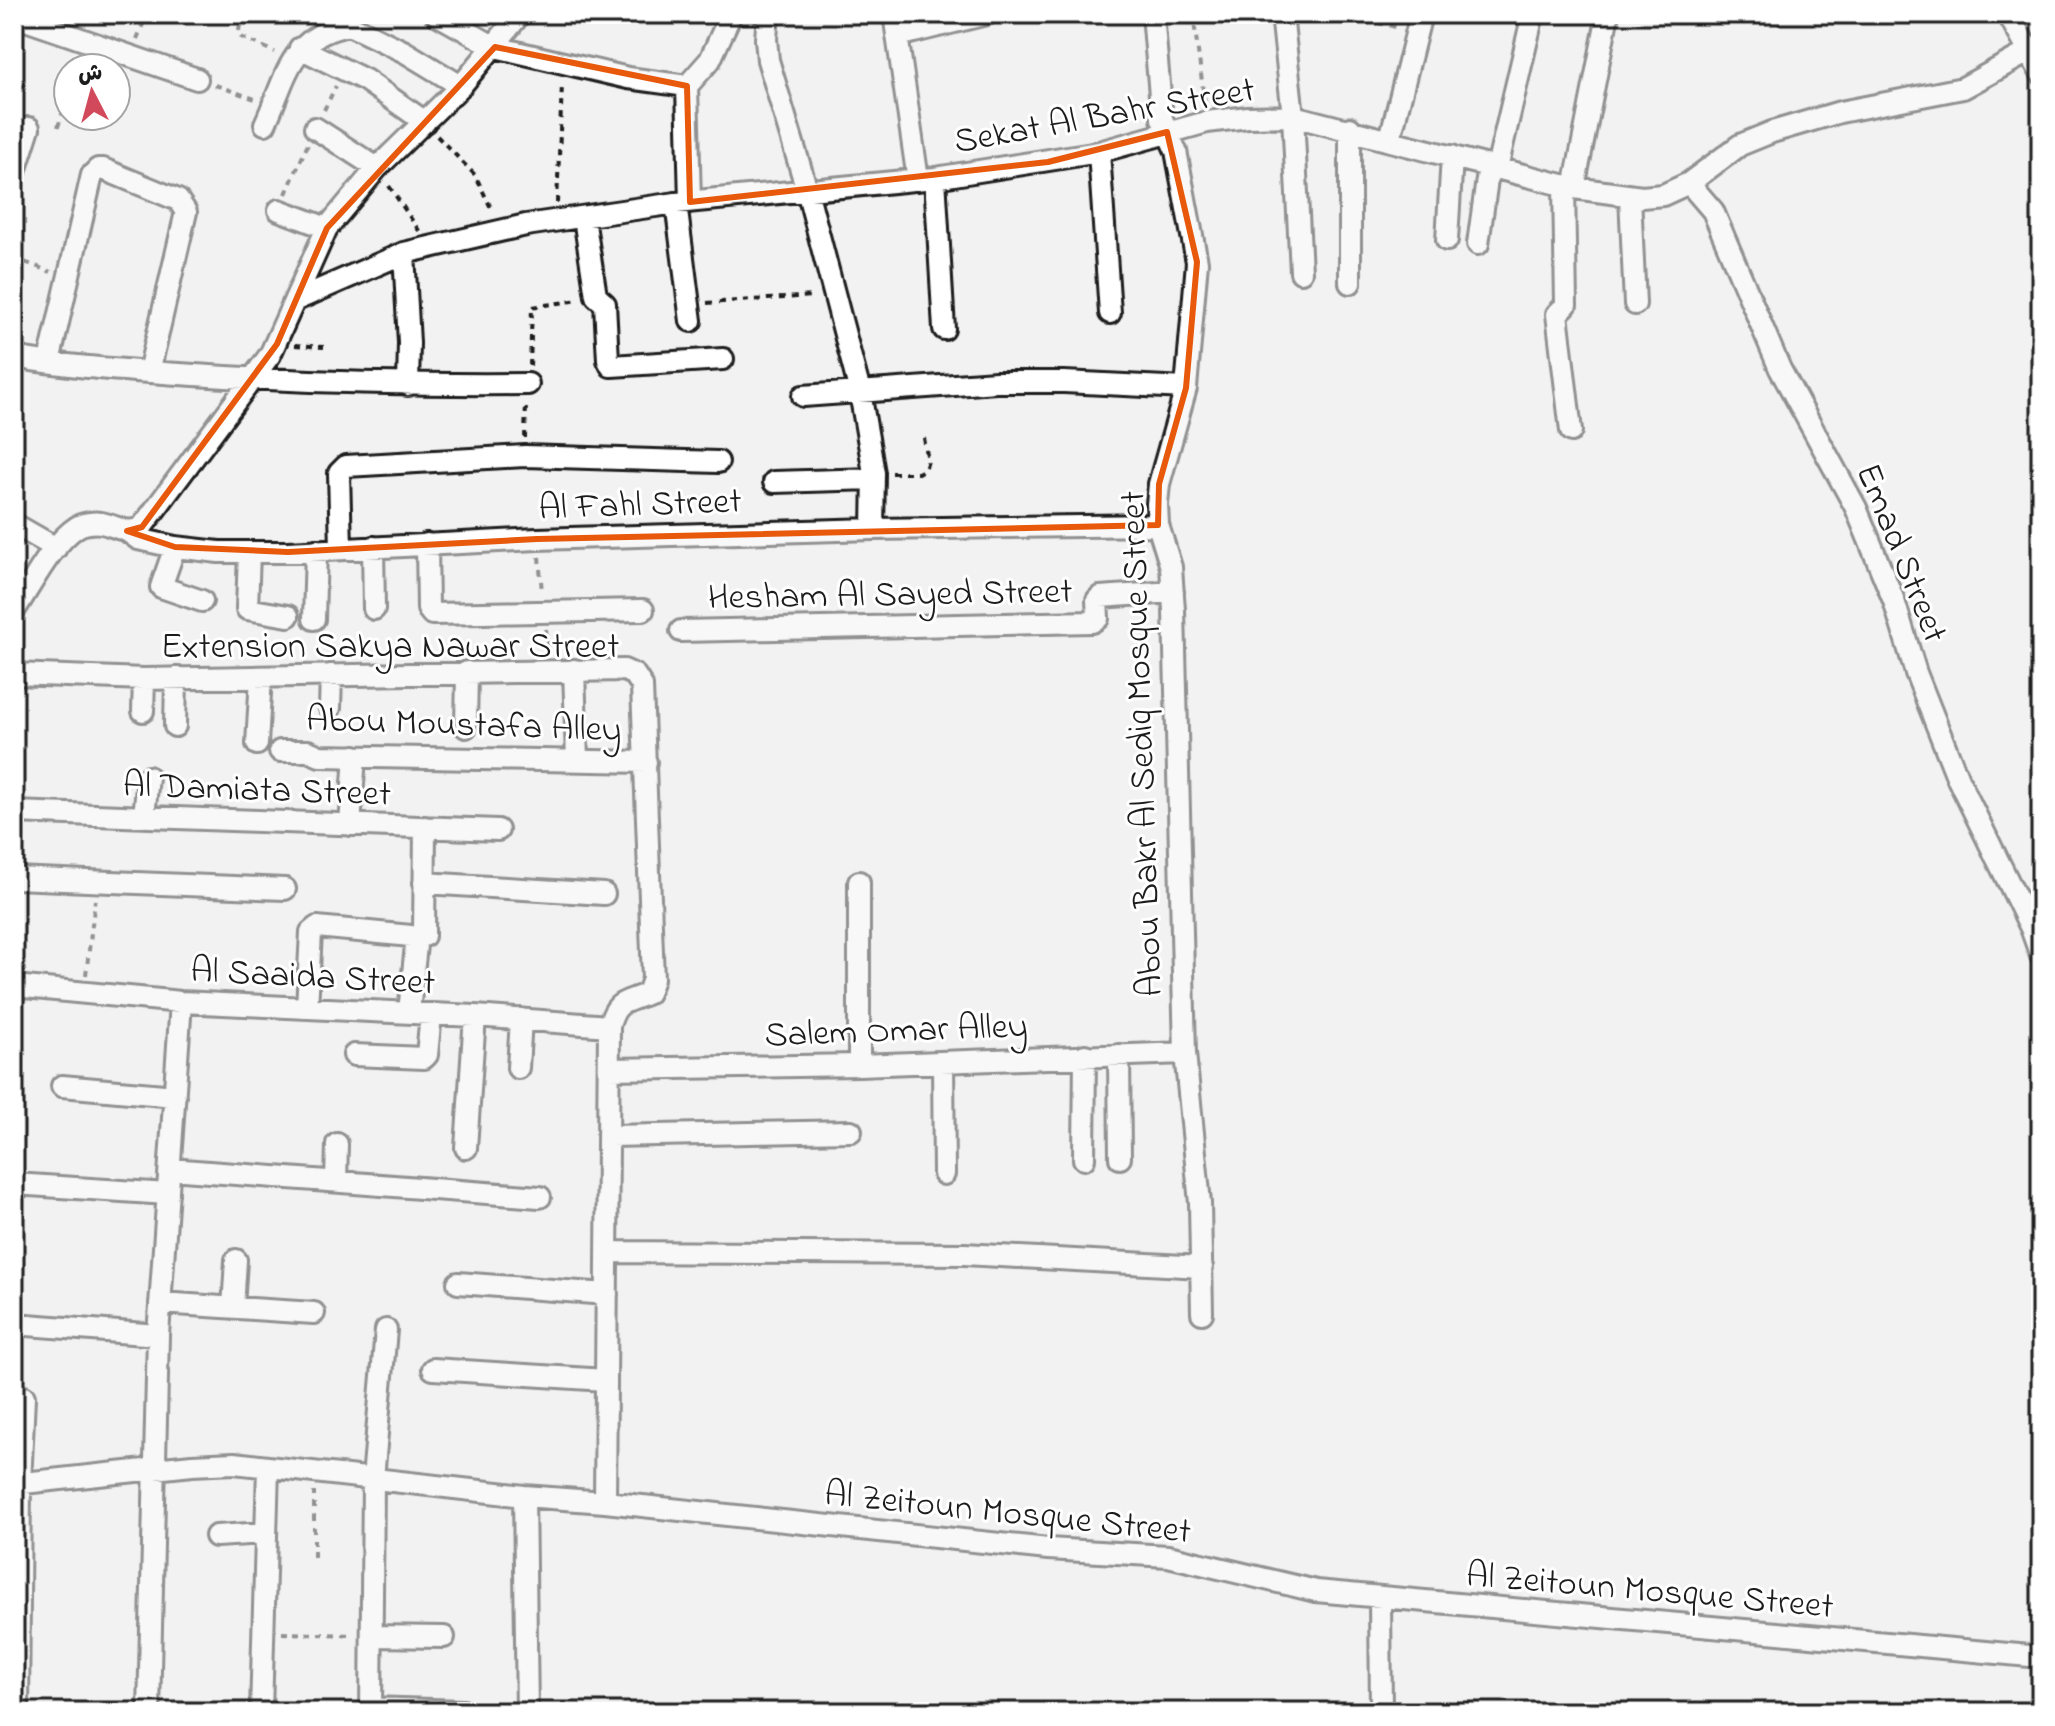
<svg xmlns="http://www.w3.org/2000/svg" width="2055" height="1726" font-family="'Indie Flower','Playpen Sans Arabic',sans-serif">
<rect width="100%" height="100%" fill="#f2f2f2"/>
<filter id="ink" filterUnits="userSpaceOnUse"><feTurbulence type="fractalNoise" baseFrequency=".0125" numOctaves="2"/><feDisplacementMap in="SourceGraphic" scale="16" xChannelSelector="R" yChannelSelector="G"/><feConvolveMatrix kernelMatrix="1 2 1 2 8 2 1 2 1" color-interpolation-filters="sRGB"/></filter>
<g filter="url(#ink)">
<g fill="none" stroke-linecap="round" stroke-linejoin="round">
<defs>
<path id="minor" d="M436,14L495,47L628,78L687,86
M768,14L766,39L768,60L807,190L860,392L874,473L873,529
M894,14L918,180
M1153,14L1162,119L1176,151L1197,262L1186,388L1159,484L1157,504L1158,525L1171,567L1174,610L1185,1053L1200,1203L1202,1313
M1282,14L1293,116L1301,272
M2008,14L2041,73
M14,16L197,79
M898,36L987,14
M300,48L365,80L425,122
M265,124C287,77 289,36 349,25L405,52L461,86
M315,128L377,168
M1350,128V283
M1390,139L1421,14
M1099,152L1110,313
M1497,168L1533,14
M14,175L29,128
M935,178L944,329
M1689,183L1713,211L1780,369L1856,508L1894,601L1916,673L1958,779L2031,928L2041,956
M1564,185L1566,305L1557,314L1571,431
M1574,188L1608,14
M1630,196L1635,304
M690,202L687,86L710,60L731,14
M676,203L691,321
M279,210L327,228
M584,218L596,296L605,304L608,360L611,366L723,359
M1447,240L1452,156
M1478,244L1489,165
M404,253L409,343L408,385
M296,300L404,253L526,225L676,203L935,178L1099,152L1207,122L1248,117L1293,116L1574,188L1642,197L1663,195L1689,183L1740,145L1772,132L1840,112L1963,88L2041,45
M14,357C68,367 124,370 179,374C295,382 412,385 528,384
M49,362L92,175L98,169H103L178,200L186,212L149,372
M803,396L996,382H1064L1186,388
M774,482L873,479
M14,524L56,548
M127,531L138,539L175,547L219,552H288L537,539L873,529L1158,525
M427,544L428,609L432,614L643,610
M175,547L161,587L202,601
M373,547L374,609
M341,548L339,473L346,466L525,456L718,462
M249,552L247,609L288,616
M14,611C30,587 52,543 77,527C83,523 94,522 101,523C115,525 128,536 142,527L270,355L327,228L377,168L461,86L520,14
M314,619L316,550
M681,631L1092,622L1098,618L1097,600L1100,597L1173,592
M574,670L577,760
M14,674L144,679L624,670L635,675L642,686L653,979L648,993C625,1004 617,998 609,1026L605,1502
M330,708L331,675
M143,711L144,679
M175,726L176,678
M466,727L467,672
M257,744L261,677
M280,751H308L320,756L646,762
M14,812L498,830
M144,816L148,777
M350,825L355,756
M14,878L285,889
M424,883L604,894
M424,936L425,827
M14,986L181,1002L475,1016L609,1026
M307,1008L311,932L317,927L411,936L416,945L409,1012
M354,1055L424,1058L427,1055L431,1014
M1119,1055L1120,1158
M943,1062L944,1174
M859,1065V882
M518,1068L521,1019
M609,1069L859,1065L1185,1053
M62,1086L175,1096
M610,1136L851,1131
M466,1148L475,1016
M1084,1159L1085,1055
M170,1169L540,1197
M336,1181L337,1144
M14,1184L168,1194
M607,1252L964,1254L1202,1267
M458,1283L607,1294
M160,1303L314,1313
M233,1308L236,1260
M14,1324L158,1335
M433,1369L606,1380
M14,1484L192,1465L234,1463L524,1496L605,1502L1048,1549L1168,1556L1316,1591L2041,1657
M524,1496L527,1712
M216,1536L266,1533
M1380,1598L1381,1712
M372,1636L444,1637
M371,1708L463,1711
M18,1712L20,1484L24,1397
M149,1712L158,1335L181,1002
M261,1712L268,1467
M371,1712L373,1479L386,1330"/>
</defs>
<!-- minor casing -->
<use href="#minor" stroke="#1c1c1c" stroke-width="26"/>
<!-- path -->
<path stroke="#1c1c1c" stroke-width="4" stroke-dasharray="6 6" stroke-linecap="butt" d="M244,14L239,29L241,37L275,52
M1193,14L1205,104
M1343,14L1399,28
M1095,15L1128,14
M137,39L147,14
M78,68L82,57
M215,85L255,99
M324,110L336,86
M58,127L68,95
M437,136L475,175L493,212
M389,186L420,232
M286,194L308,144
M557,203L562,84
M14,258L51,272
M707,303L814,296
M295,345L324,347
M530,366L532,307L579,300
M525,438L526,402
M892,473H918L925,469L928,461L924,438
M539,557L542,592
M546,629L548,652
M86,975L95,900
M314,1557V1492
M282,1633L353,1635"/>
<!-- minor -->
<use href="#minor" stroke="#fff" stroke-width="20"/>
</g>
</g>
<!-- marked area -->
<path d="M0 0H2055V1726H0ZM495,47L687,86L690,202L1048,162L1167,132L1197,262L1186,388L1159,484L1158,525L537,539L288,552L175,547L127,531L142,527L277,344L327,228Z" fill="#f2f2f2" fill-opacity=".55" fill-rule="evenodd"/>
<path fill="none" stroke="#e8590c" stroke-width="6" stroke-linejoin="round" d="M495,47L687,86L690,202L1048,162L1167,132L1197,262L1186,388L1159,484L1158,525L537,539L288,552L175,547L127,531L142,527L277,344L327,228Z"/>
<g text-anchor="middle" stroke-width="6" stroke-linejoin="round" paint-order="stroke">
<!-- street labels -->
<g font-size="36" fill="#1c1c1c" stroke="#fff">
<text transform="translate(1104 113) rotate(-10)" y="13">Sekat Al Bahr Street</text>
<text transform="translate(640 502) rotate(-2)" y="13">Al Fahl Street</text>
<text transform="translate(1904 552) rotate(68)" y="13">Emad Street</text>
<text transform="translate(890 592) rotate(-1)" y="13">Hesham Al Sayed Street</text>
<text x="390" y="657">Extension Sakya Nawar Street</text>
<text transform="translate(464 722) rotate(2)" y="13">Abou Moustafa Alley</text>
<text transform="translate(1139 744) rotate(-92)" y="13">Abou Bakr Al Sediq Mosque Street</text>
<text transform="translate(257 787) rotate(2)" y="13">Al Damiata Street</text>
<text transform="translate(313 974) rotate(3)" y="13">Al Saaida Street</text>
<text transform="translate(896 1028) rotate(-2)" y="13">Salem Omar Alley</text>
<text transform="translate(1008 1510) rotate(6)" y="13">Al Zeitoun Mosque Street</text>
<text transform="translate(1650 1588) rotate(5)" y="13">Al Zeitoun Mosque Street</text>
</g>
</g>
<!-- margin -->
<rect width="2055" height="1726" fill="none" stroke="#fff" stroke-width="48"/>
<rect x="24" y="24" width="2007" height="1678" fill="none" stroke="#1c1c1c" stroke-width="3" filter="url(#ink)"/>
<!-- north arrow -->
<g transform="translate(92 92) rotate(354)"><circle r="38" fill="#ffffff" stroke="#a4a4a4" stroke-width="2"/>
<path d="M0-6L14 30L0 20L-14 30Z" fill="#d1495b"/>
<text y="-12" font-size="22" font-weight="bold" text-anchor="middle" fill="#1c1c1c">ش</text>
</g>
</svg>
